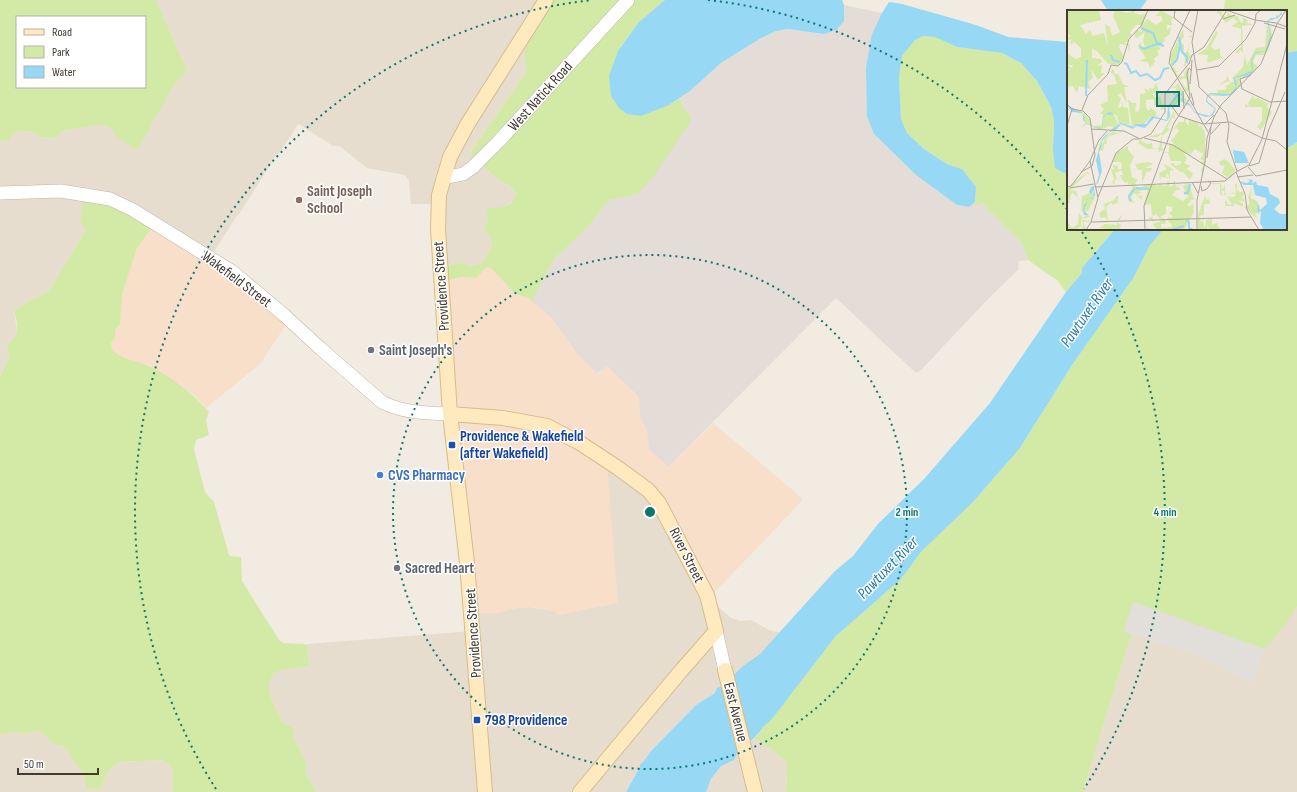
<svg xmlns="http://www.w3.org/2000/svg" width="1297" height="792" font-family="'Sofia Sans Condensed',sans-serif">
<rect width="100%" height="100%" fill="#f2ebe1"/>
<!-- residential -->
<path fill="#e7ddce" d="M156,0H547L524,58L526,72L472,150L471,156L482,165L501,182L509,185L516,193L515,199L488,220L484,229L490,237L492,247L482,263L470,266L462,262L441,268L440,204H411L409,181L405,175L367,168L339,146H333L299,124L297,126L280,152L275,157L240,213L236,217L213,253L86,230L49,291L18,307L14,313L17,329L14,339L7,344L9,358L0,376V140L9,141L11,137L17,132L31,131L41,137L55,138L61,132L66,130L104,125L112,129L170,91L187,70Z
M607,464L647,492L714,603L731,618L741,621L751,620L769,630L781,633L760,654L743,666L722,686L718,688L715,693L696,705L652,750L643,762L640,764V767L626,792H317L307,776L305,760L294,738L293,727L282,722L270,695L269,683L274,673L285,669L309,667L307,645L308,644L472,631L473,613H497L516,608L529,607L554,611L607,476Z
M1297,588V792H1083L1127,648L1134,631L1285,603Z
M38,731L43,733L53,743L62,746L69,752L73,761L83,773L86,788L100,789L110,768L120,762L162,760L169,764L173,772L172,790L174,792H0V734L18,732L23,734Z
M754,738L775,752L786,762L787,788L786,792H706L711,779L721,766Z"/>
<!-- commercial -->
<path fill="#f7dfc9" d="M155,223L289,320L260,364L206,408L194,395L169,378L147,365L121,358L112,350L111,343L115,338V330L120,324L122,295L137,248Z
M487,267L492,269L515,294L527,297L551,317L578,355L598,373L606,367H608L636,394L639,399L640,416L647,431L649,449L668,467L713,423L802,498L801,502L710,597L651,497L607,464L618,603L559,615L554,611L529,607L516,608L497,613H473L441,282L461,277L476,278Z"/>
<!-- industrial -->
<path fill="#e3dcd7" d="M844,5L882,13L872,34L874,134L916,175L957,205L969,207L975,202V205L980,201L1022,243L1028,260L1019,261L1018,270L988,299L921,370L916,373L836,298L668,467L649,449L647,431L640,416L639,399L636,394L608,367H606L597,373L578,355L551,317L532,301L533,299L554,259L584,231L610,200L638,194L683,103L679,99L690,91L721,63L761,38L776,31L787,29L824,34L844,21Z"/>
<!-- green -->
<path fill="#d2eaa6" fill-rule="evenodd" d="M0,0H156L187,70L170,91L139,147L136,149L115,136L112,129L104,125L66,130L61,132L56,138L41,137L31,131L17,132L11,137L9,141L0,140ZM17,17H145V87H17Z
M547,0H665L639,22L618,51L669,105L679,99L683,103L682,105L692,119L654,176L638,194L610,200L584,231L554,259L532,301L527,297L515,294L492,269L487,267L476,278L461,277L441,282V268L462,262L470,266L482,263L492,247L490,237L484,229L488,220L486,209C499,207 513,209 516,193L509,185L501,182L482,165L471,156L472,150L526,72L524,58L531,24Z
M1225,0H1297V51L1286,53V11H1224Z
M923,36L935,37L957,47L1002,53L1021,63L1037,81L1051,107L1054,120L1053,150L1064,173L1068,172V229H1115L1091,257L1082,273L1066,292L1057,280L1052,277L1028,260L1022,243L981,202L975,206L976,187L962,169L947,164L924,149L907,133L901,119L899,78L902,56L915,40Z
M1297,142V606L1285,625L1265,649L1134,631L1127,648L1083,792H786L787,788L786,762L775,752L754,738L763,729L762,728L772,719L835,637L901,579L921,552L973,502L1020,448L1072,365L1134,277L1150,245L1164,229H1286V149Z
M84,194L154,224L137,248L122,295L120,324L115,330V338L111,343L112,350C125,361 132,359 146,365C170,375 192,393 209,412L206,420L209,435L196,440L194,449L205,492L214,502L229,555L230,556L241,557L242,581L279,640L283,643L304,644L307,645L309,667L285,669L274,673L269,683L270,695L282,722L293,727L294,738L305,760L307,776L317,792H174L172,790L173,772L169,764L162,760L120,762L110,768L100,789L86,788L83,773L73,761L69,752L62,746L53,744L43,733L38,731L23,734L18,732L0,734V376L9,358L7,344C19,336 19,326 14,313L18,307L49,291L86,230L80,221Z"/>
<!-- parking -->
<path fill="#e2deda" d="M1133,602L1265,649L1252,683L1200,656L1124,632Z"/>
<!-- water -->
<path fill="#97d8f5" d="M665,0H842L844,5V21L836,30L824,34L788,29L776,31L761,38L721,63L690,91L669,105L641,116L627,114L619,108L611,96L609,76L618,51L639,22Z
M1101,0H1147L1139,11H1108Z
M889,2L902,4L976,25L1008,37L1068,42V172L1064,173L1055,168L1053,150L1054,120L1051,107L1037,81L1021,63L1002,53L957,47L935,37L923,36L915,40L902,56L899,78L901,119L907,133L924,149L947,164L962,169L976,187L975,202L969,207L957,205L916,175L874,134L867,116L866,68L872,34L882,13Z
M1297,51V142L1286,149V53Z
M1115,229H1164L1150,245L1134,277L1072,365L1020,448L973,502L921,552L901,579L835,637L772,719L762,728H763L754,738L738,751L734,760L721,766L711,779L706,792H626L640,767V764L643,762L652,750L696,705L715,693L717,688L722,686L743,666L760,654L834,572L853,556L878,524L924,479L990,403L1066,292L1082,273V268Z"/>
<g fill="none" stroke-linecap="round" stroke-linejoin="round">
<defs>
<path id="tertiary" d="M443,178L463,174L473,167L499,141L628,0
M0,193L61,191L110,199L133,210L233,272L284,315L321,349L382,402C403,413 427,413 450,414
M716,631L725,670"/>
<path id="secondary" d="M450,414L503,418L547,426L580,443L618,468L648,490L659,503L707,595L716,631L680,672L580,792
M725,670L755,792
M485,792L467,563L450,414L438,229L439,195L450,157L467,125L546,0"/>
</defs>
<!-- tertiary casing -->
<use href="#tertiary" stroke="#c0b5a6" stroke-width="14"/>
<!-- secondary casing -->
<use href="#secondary" stroke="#d6bc8c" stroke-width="16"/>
<!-- tertiary -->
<use href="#tertiary" stroke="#fff" stroke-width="13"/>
<!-- secondary -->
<use href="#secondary" stroke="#ffe9be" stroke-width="14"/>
</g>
<!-- distance rings -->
<g fill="none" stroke="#0f766e" stroke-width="2" stroke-dasharray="2 4">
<circle cx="650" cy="512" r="257"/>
<path d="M216 789A515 515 0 0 1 592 0M708 0A515 515 0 0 1 1067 209M1082 232A515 515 0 0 1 1084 789"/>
</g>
<!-- markers -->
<circle fill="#8d6e63" stroke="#fff" stroke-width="1.5" cx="299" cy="200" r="4"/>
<g fill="#6b7280" stroke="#fff" stroke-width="1.5">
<circle cx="371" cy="350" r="4"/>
<circle cx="397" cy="568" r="4"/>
</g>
<g fill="#1a4fb4" stroke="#fff" stroke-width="1.5">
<rect x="448" y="441" width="8" height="8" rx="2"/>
<rect x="473" y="716" width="8" height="8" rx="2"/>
</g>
<circle fill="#3f7fe0" stroke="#fff" stroke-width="1.5" cx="380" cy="475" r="4"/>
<g text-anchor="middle" stroke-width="3" stroke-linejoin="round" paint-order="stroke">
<!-- street labels -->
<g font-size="15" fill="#433b32" stroke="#fff">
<text transform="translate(540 96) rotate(-48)" y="5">West Natick Road</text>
<text transform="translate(237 279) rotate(37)" y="5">Wakefield Street</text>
<text transform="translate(441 286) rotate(-94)" y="5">Providence Street</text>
<text transform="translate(687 555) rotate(63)" y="5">River Street</text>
<text transform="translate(473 633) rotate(-94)" y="5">Providence Street</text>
<text transform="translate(736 712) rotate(76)" y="5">East Avenue</text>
</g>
<!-- education labels -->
<g font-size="15" font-weight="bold" fill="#785e54" stroke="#fff" text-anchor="start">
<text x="307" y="196">Saint Joseph<tspan x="307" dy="17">School</tspan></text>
</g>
<!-- worship labels -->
<g font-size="15" font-weight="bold" fill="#5b616d" stroke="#fff" text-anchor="start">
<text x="379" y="355">Saint Joseph's</text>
<text x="405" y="573">Sacred Heart</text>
</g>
<!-- transit labels -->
<g font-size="15" font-weight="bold" fill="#164399" stroke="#fff" text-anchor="start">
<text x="460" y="441">Providence &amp; Wakefield<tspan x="460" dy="17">(after Wakefield)</tspan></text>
<text x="485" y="725">798 Providence</text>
</g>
<!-- shop labels -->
<g font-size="15" font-weight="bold" fill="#366cbe" stroke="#fff" text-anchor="start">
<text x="388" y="480">CVS Pharmacy</text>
</g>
<!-- water labels -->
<g font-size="16" font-style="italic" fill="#227aa6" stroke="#fff">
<text transform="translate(1086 312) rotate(-55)" y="6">Pawtuxet River</text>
<text transform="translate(887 567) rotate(-46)" y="6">Pawtuxet River</text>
</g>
</g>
<!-- overview -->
<g transform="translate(1067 10)">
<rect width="220" height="220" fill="#f2ebe1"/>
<path d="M1,0H32L34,10L13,15L19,24L23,20L26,26L37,23L41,36L38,14L43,17L45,26L53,22L46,6L48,0L61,3L68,0L67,3L73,5L81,3L76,11L78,13L79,9L82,10L89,15L96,10L94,6H89L94,0L107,8L104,10L105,15H100V20L104,17L103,24L96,29L99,30L95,33L97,36H91L94,39L90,40L92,45L87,48L88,52L83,58L81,52L72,51L79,48L71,37L74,31V36L78,37L76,31L78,22L70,28L66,25L69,26L67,24L70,20L75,22L73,17L76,15H69L63,22L65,26L61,28L62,32H57L63,35L62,43L61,35L53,34L52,37L57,47L52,55L41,54L30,41L25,39V48L34,49L35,52L30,56L35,55L34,63H38L31,70L24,59L26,68L21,72L24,79L12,76L10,83L5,75L2,77L1,75L0,61L4,60L1,59L0,55L5,58L6,55H0V44L9,49L14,47V38L7,32L4,35V32L1,33L2,37L0,33L5,30L0,29V27H4L0,23ZM149,0H154L156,6L160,7V1L163,5L171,6L173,12L176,13V8L181,10L179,12L185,15L175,16L176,43L173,40L172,44L168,42L174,37V19L164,16L171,12L166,8L159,13ZM202,14H203L205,25L202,38L198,45H189L186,52L191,57L186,63L174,68L173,76L162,86H142L144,84L156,86L164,85L151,84L150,80H158L160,78L158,77L164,73L161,71L153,75V74L159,70L160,65L163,72H167L168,70L165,68L176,57L178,44L180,55L189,38L198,37L200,15L204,25ZM116,19L117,26L113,32L117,35V43L120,42L124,28L121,26H124L126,20L121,41L124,47L117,57L118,48L112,38L111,49L105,55L109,61H112L109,62L112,69L114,66L117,67L118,61L122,56L124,57H121L123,79L119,82L114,73L120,79V70L117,68L113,70L104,59L103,46ZM149,21L151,23L144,36L147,40L153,38V45L157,50L154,48L140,53L141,45L130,44L139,39ZM46,58L48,64H51L56,74L62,77H57L60,93L54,83L50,85L54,88L51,98L55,97V90L56,97L61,98L63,115L52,112L50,106L46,103L51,114L64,118L53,115L45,119L46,117L43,116L33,120L20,114L14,118L18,113L15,104L11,103L13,100L16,104L18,102L26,116L35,115L36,104H33L37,99L33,95L41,91L40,75L50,74L47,65L44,63ZM110,72L117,83L116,87L122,91L110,93L107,98L103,95L110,86L115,85L114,90L116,86L115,84L111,83L108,87L106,84L111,83L109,78L112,77L102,79L110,75ZM89,73L93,83L85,84L90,89L93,86L97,99L94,100L93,95H87V89L79,90V97L81,101L84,98L89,102V105L95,109L89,106L83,107L77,114L65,116L61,89L65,93H69L68,101L71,102L73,98V84L79,83L77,78L82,81V78L86,79ZM186,85L187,89L191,88L201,93L200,97L205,102L194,120L190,117L195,111V97H178V94L183,97L181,94ZM107,101L108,108H105L100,118L103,119L95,126V138L97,139L91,143L92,139H80L71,133L73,130L80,134L85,133L86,139L92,138L95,124L90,127H80L95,123ZM117,107L120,109L118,111L120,114L122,115V109L131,113L132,117L134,115L138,123V155L135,164L134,159L137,156L133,153L137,151L133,149L136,144L128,139L123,145L116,142L120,149L117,153L124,156L119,159L126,163L123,170L115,161V163L103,154L107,153L108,156L114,154V151H104L101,143L96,142H102V135H108L104,131L112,121L109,117L107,121L108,117L112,112H117ZM47,121L48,123L57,122L42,126L39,130L40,134H37L36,142L35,140L31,142L33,132L35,130L33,135L35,134L39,127ZM61,136V140L67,147L63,156L65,167L71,170L67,175L71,178L75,179L77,175L83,174L89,175V177L92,175L99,176L101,170L103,177L107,175L106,173L108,170L109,177L114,175L111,177L114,180H109L105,185L116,191L122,186L116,184L118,181L116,176L122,173L127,190H122L125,191L120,194L123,197L126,193L127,202L117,220H78L82,217V219H89L86,214L95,211L89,204L87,206L85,205L87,212L81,208L85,207L84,194L77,195L81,179L70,182H75L69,185L75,186V190L67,183L64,187L67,193L62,192L64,179L67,180L64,174L60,175L62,171L58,173L55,169L53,165H56L55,160L48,163L51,171L49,168L47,174L45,173L47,169L44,159H47L46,155L51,156V160L55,159L54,152H45L49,143ZM99,196L105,197V201L102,203L106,207L100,208L103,213L100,214L104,213L105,217L94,218V214H98L99,210L93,207L99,204ZM157,149L161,151L168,160L163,169L155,163L158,155L154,156L152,152ZM82,152L86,154L78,158H85L83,162L80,161L75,173V160H71L68,154ZM96,153L107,160L103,161V172L101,163L98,166L102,168L94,167L93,171L92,163L100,159ZM21,161L22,165L20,163L3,180L9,181L11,188L5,182L3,188L5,190L2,189L3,193H0V178ZM146,173H154L155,181L158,174V183L161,184L169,183L168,175L170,173V181L178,183L175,187L178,192L171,190L176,194V197L167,193V196H158V190L162,195L165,194L161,189L165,187L161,188L160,186L167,187L169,184H159L158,187L157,181H154L156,186L153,184V186V174H147L148,177ZM185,176L184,188L190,191L193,197H190L194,201L192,204L188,203L190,209L177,197L183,194L181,187ZM26,178L27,189L21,201L17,200L23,207L14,209V216L11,218L12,220L16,215L15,210H18L21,211L22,209V212H16L19,220H16V216L12,220H0V211L5,218L11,214L12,203L16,208L19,205L14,200L15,186L23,183ZM138,185L139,190L142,189L143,194H137V205L132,206L134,212L137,209L136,212L138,218L139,210L145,209V215L150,213L153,220H143L140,215L141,220H131V205ZM49,186H51V192L46,195L44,193L39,197L41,211L38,207L34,208L32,204L38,199L37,194L47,190ZM56,204L51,213L54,215L52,220L32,218L38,214L50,215L52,208Z" fill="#d2eaa6" fill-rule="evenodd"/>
<path d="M215,1V4L211,8L201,11L204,25L201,38L199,41L189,43L185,49L186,59L185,63L181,65L167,68L169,71L170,75L169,80L164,85L156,86L144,84L141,86L140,91L146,96L149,99L145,106L139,107L128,103L123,96L115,92L114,90L115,86L113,84L102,96L103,106L100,111L87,108L78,118L69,116L66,119L54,114L50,119L43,122L35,131L34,138L32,142L35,161L31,173L27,177L28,185L26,189L19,188L20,191V192L17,200L21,205H17L16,200L17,195L20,192L19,188H26L27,179L24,184L22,182L24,177L29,175L32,165L29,150L35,129L45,119L53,114L47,104L41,105V103L36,108V113L35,118L33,119L26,117L18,112L16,110V103L5,102L0,95L16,103L18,112L27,117L35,118L36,107L40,103L44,102L47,104L52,112L67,117L68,114H79L85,106L100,110L101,96L110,84L106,83L107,86L105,81L101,84L104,81L110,84L116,83L117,92L122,93L128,102L143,106L148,99L139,92L140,85L144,83L163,84L169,77L166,68L185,61L184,49L189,42L198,41L200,37L203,24L200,11L204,8H209L210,4L211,7ZM166,140L177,142L182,153H168ZM180,169L186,170L185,174L189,171L190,175L201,177L203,184L212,189L213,193L207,199L213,204H220V220H197L193,213L194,201L191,202L187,199L191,201L190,198L191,196L184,189L192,196L193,200L200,194L199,188L188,185L186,175H177L171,171L180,173L183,171Z" fill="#97d8f5"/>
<path fill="none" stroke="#97d8f5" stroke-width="2" d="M74,18L86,23L90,33L95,34M112,27L115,42L120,47V53M72,36L77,39L90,34L97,36M44,45L46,50L53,52M57,53L60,54L64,63L69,61L73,66L80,64L88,70L93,68L97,59L102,58M105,55L110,50L113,36M19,86L20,50M69,178L82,179M117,183H121L123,174M63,191L62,186L68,178M119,210L122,212V218L126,220M105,220L117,216"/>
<path fill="none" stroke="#aca59b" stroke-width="1" d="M108,0L107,8L125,22M123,0L104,41L102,53L141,122M131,0L125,32L132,76M159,0L188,10L209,13L220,17M156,9L168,5M197,13L218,19M122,54L125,45L137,37L160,0M130,60L152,56L179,29L188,13L189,4L194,0M184,65L173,69L175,79L203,92L220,91M123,74L125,50M131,76L159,103L162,116L160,132L170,161M116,81L117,99M124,83L127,95M0,94L5,99L16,101L23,108L28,145L25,156M103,94L112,106L136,114L163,112L195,128L209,131L220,140M15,100L21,85L41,64L44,55L51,56L55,52L62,29L74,16L81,0M138,114L147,105M0,116L5,99M24,119L57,121L73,129L84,124L98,102V84L123,52M144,124L153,114M77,128L106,135L160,169M140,148L144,117M182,156L192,153L202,119L218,82M181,157L189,166L220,160M14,162L25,156M169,162L182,155L195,129L220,34M169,162L178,184L180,200L192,220M170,167L186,165M125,172L131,183M134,176L135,181L140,179L144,173L141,171M0,177L4,176L23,151M28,177L158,171L169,162M3,178L27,174M31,187L49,143L66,129H72M24,212L184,207M19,220L24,212L31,188L23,151L32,130L40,121M78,220L77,196L107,113L123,88L120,64L122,58L125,61M130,220V190L138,152L140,128L147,107L154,95L194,54L210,14L219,0"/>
<path fill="#0f766e" fill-opacity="0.15" stroke="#0f766e" stroke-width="2" d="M90,82H112V96H90Z"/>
<rect width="220" height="220" fill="none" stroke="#433b32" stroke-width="2"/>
</g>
<circle cx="650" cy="512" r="6" fill="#0f766e" stroke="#fff" stroke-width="2"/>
<g font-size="12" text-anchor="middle" font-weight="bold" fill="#0f766e" stroke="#fff" stroke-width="3" stroke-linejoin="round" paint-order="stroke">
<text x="907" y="516">2 min</text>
<text x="1165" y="516">4 min</text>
</g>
<!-- legend -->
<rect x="16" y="16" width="130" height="72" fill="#ffffff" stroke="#b4b1ad"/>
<rect x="24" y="29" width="20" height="6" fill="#ffe9be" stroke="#b4b1ad"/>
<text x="52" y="36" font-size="12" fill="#433b32">Road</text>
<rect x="24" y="46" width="20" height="12" fill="#d2eaa6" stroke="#b4b1ad"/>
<text x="52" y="56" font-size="12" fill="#433b32">Park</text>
<rect x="24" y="66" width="20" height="12" fill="#97d8f5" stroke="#b4b1ad"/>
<text x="52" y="76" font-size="12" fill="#433b32">Water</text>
<!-- scale -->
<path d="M18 768v6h80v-6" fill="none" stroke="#433b32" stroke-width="2"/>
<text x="24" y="768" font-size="12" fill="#433b32" stroke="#ffffff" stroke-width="3" paint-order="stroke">50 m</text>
</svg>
